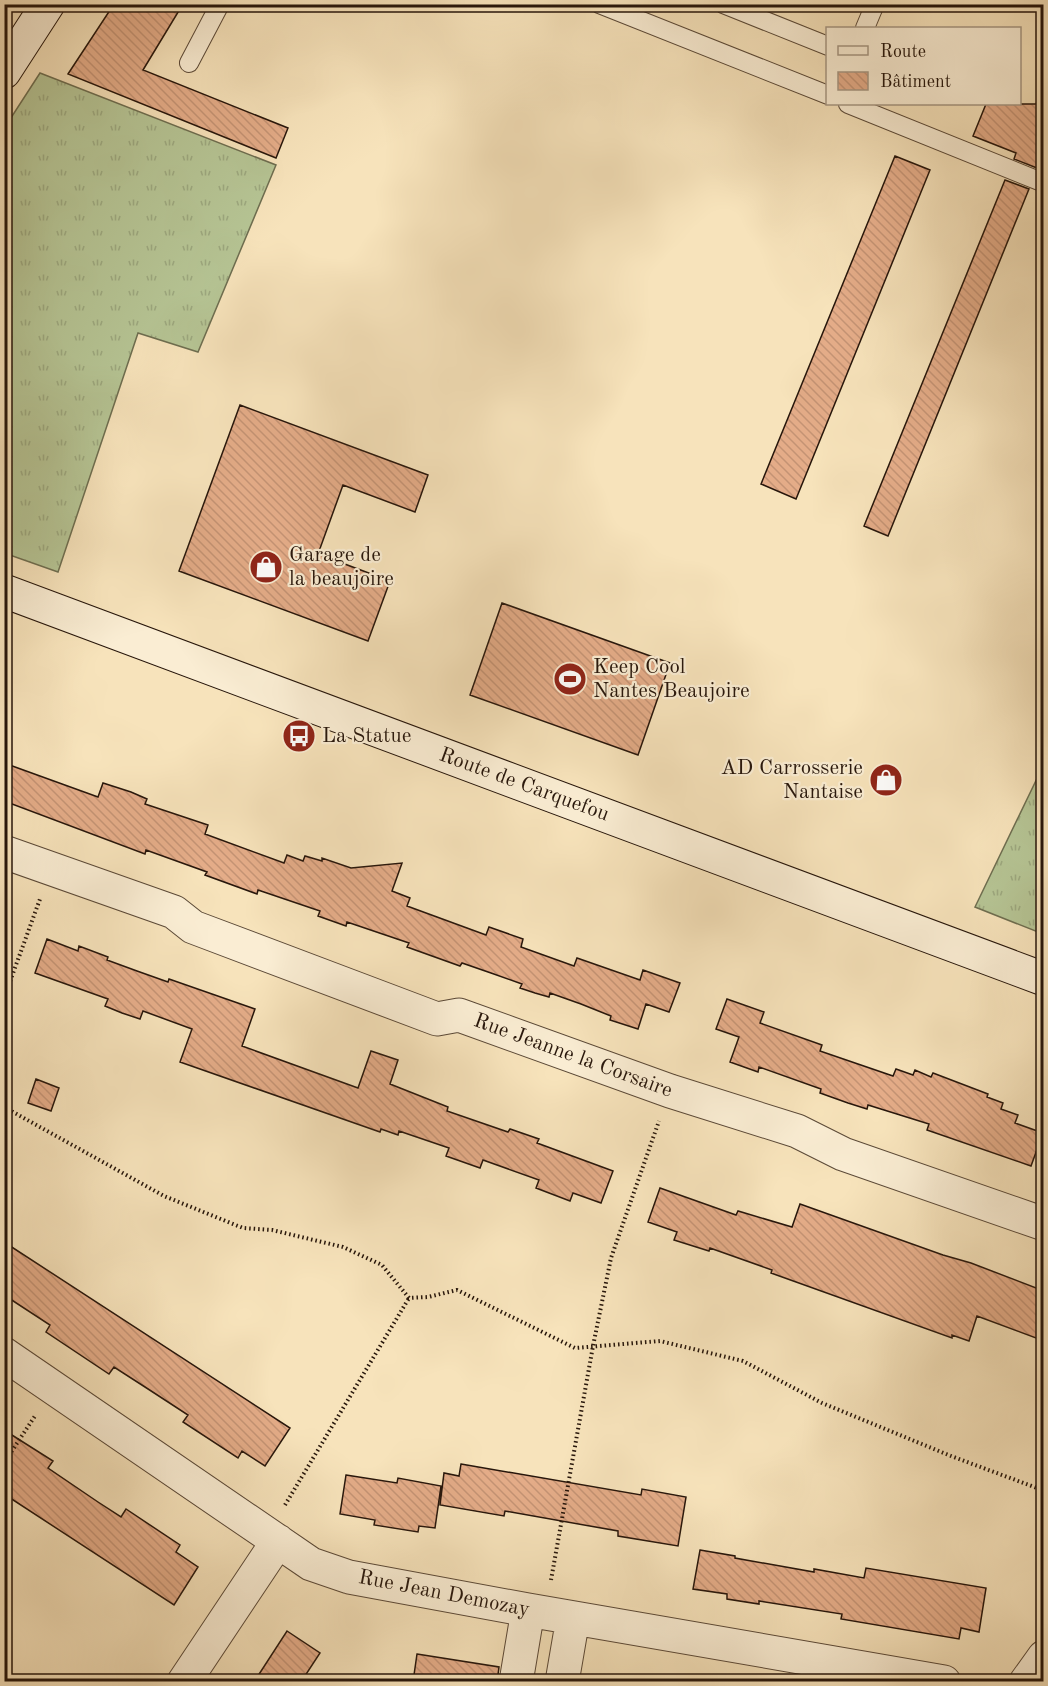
<svg xmlns="http://www.w3.org/2000/svg" width="1048" height="1686" viewBox="0 0 1048 1686" font-family="'Old Standard TT',serif">
<defs>
<pattern id="grass-tufts" width="24" height="20" patternUnits="userSpaceOnUse" patternTransform="scale(1.5)"><rect width="24" height="20" fill="#b6c595"/><path d="M3 7l-1-3M5 7V3M7 7l1-3M15 17l-1-3M17 17v-4M19 17l1-3" fill="none" stroke="#9ca87f"/></pattern>
<pattern id="building-back-hatch" width="6" height="6" patternUnits="userSpaceOnUse" patternTransform="scale(1.5)"><rect width="6" height="6" fill="#e4ac88"/><path d="M-1 5l2 2M0 0l6 6M5-1l2 2" fill="none" stroke="#c49374"/></pattern>
</defs>
<rect width="100%" height="100%" fill="#f7e3bb"/>
<filter id="stains"><feTurbulence type="fractalNoise" baseFrequency=".00333" numOctaves="4"/><feColorMatrix values="0 0 0 0 .2 0 0 0 0 .09 0 0 0 0 .02 0 0 0 .5 -.17"/></filter>
<radialGradient id="worn" r=".72"><stop offset=".6" stop-color="#630" stop-opacity="0"/><stop offset="1" stop-color="#630" stop-opacity=".3"/></radialGradient>
<!-- grass -->
<path fill="url(#grass-tufts)" stroke="#6e6e50" stroke-width="1.5" d="M40,73l236,92 -78,187 -60,-19 -80,239 -54,-19 1,-426z
M1043,766v168l-68,-27z"/>
<!-- building -->
<path fill="url(#building-back-hatch)" stroke="#27160b" stroke-width="1.5" d="M114,4h69l-40,66 145,58 -12,30 -208,-84z
M1043,88l1,76 -4,-1 -3,5 -23,-9 2,-6 -43,-17 13,-32h50z
M895,156l35,14 -134,329 -35,-15z
M1005,180l24,9 -141,347 -24,-10z
M240,405l188,70 -13,37 -72,-27 -25,69 72,27 -22,60 -189,-70z
M502,603l168,60 -32,92 -168,-60z
M4,763l94,34 5,-14 28,9 16,7 -2,5 63,21 -3,9 79,29 3,-8 16,6 2,-5 17,5v-3l29,10 51,-5 -10,28 18,7 -3,8 79,29 3,-8 34,12 -2,8 53,19 3,-8 63,22 3,-10 37,13 -11,29 -23,-8 -8,25 -28,-9 1,-4 -30,-12 -31,-11 -1,4 -14,-4 -15,-5 2,-4 -31,-11 -29,-10 -2,3 -53,-19 2,-4 -62,-21 -1,4 -28,-10 2,-5 -62,-21 -1,4 -52,-19 2,-3 -61,-22 -1,4 -141,-53z
M47,939l31,12 1,-5 29,11 -1,3 30,11 31,11 1,-3 86,30 -13,37 116,42 13,-37 27,9 -8,24 58,23 -1,4 61,21 2,-3 29,10 -2,4 76,28 -12,32 -28,-10 -3,8 -34,-13 3,-8 -56,-20 -3,8 -34,-12 3,-8 -50,-17 -1,4 -17,-6 -1,3 -200,-70 12,-33 -49,-18 -3,8 -18,-6 -17,-7 3,-7 -73,-26z
M727,999l37,13 -4,11 62,22 -2,6 73,25 3,-7 17,6 2,-5 16,7 2,-4 55,21 -1,3 16,6 -2,6 17,6 -3,8 28,10 -12,33 -104,-36 2,-6 -61,-19 -1,4 -19,-6 -28,-10 1,-4 -62,-22 -1,5 -28,-10 9,-25 -23,-8z
M36,1079l23,9 -8,23 -23,-8z
M660,1188l76,27 2,-4 54,16 8,-23 143,51 28,8 73,28v50l-67,-25 -8,25 -17,-6v3l-181,-65 1,-3 -62,-22 -1,3 -35,-11 3,-8 -29,-10z
M4,1242l286,186 -25,38 -23,-15 -4,7 -55,-36 5,-7 -43,-28 -31,-20 -5,7 -63,-42 4,-7 -46,-30z
M4,1430l49,31 -5,7 50,34 23,15 5,-8 54,36 -4,7 22,15 -24,38 -170,-111z
M461,1464l180,31 1,-6 44,8 -8,49 -60,-10v-5l-113,-20 -1,5 -64,-11 4,-32 15,3z
M346,1475l51,8 1,-5 43,8 -6,42 -16,-2 -1,6 -44,-7 1,-5 -35,-6z
M700,1550l35,6v2l79,14v-3l50,9 2,-10 120,20 -7,44 -18,-4 -2,11 -118,-20 1,-5 -83,-13v3l-32,-5v-5l-34,-5z
M287,1631l33,22 -19,29h-47z
M417,1654l82,13 -2,15h-84z"/>
<g fill="none" stroke-linecap="round" stroke-linejoin="round">
<!-- lane casing -->
<g stroke="#5b4937" stroke-width="20">
<path id="lane" d="M599,4l229,91
M723,4l105,42
M865,28l10,-24
M189,63l31,-59
M848,104l196,79"/>
</g>
<!-- street casing -->
<g stroke="#5b4937" stroke-width="35">
<path id="street" d="M4,852l170,60 19,15 244,92 22,-4 211,76 127,40 46,23 201,70
M4,1354l307,210 38,13 179,33 416,72
M184,1682l94,-141
M516,1682l12,-72
M562,1682l11,-64
M1026,1682l18,-25"/>
</g>
<!-- secondary casing -->
<g stroke="#27160b" stroke-width="35">
<path id="secondary" d="M4,72l44,-68
M4,591l1040,388"/>
</g>
<!-- path -->
<path stroke="#27160b" stroke-width="4" stroke-dasharray="1.5 3" stroke-linecap="butt" d="M4,998l36,-99
M4,1107l160,89 79,32 29,2 71,17 39,18 27,33 19,-1 29,-7 118,58 85,-7 83,20 79,42 129,53 86,32 7,8
M4,1463l31,-47
M285,1505l124,-207
M551,1580l42,-234 18,-88 48,-137"/>
<!-- lane -->
<use href="#lane" stroke="#faedd3" stroke-width="18"/>
<!-- street -->
<use href="#street" stroke="#faedd3" stroke-width="33"/>
<!-- secondary -->
<use href="#secondary" stroke="#faedd3" stroke-width="33"/>
</g>
<!-- icons -->
<defs>
<g id="shop-disc" transform="scale(1.725)"><circle r="9.5" fill="#8f2418" stroke="#faedd3"/><path d="M-5-2.5h2.3a2.7 3.5 0 0 1 5.4 0H5L5.5 6h-11ZM-1.5-2.5h3a1.5 2.3 0 0 0-3 0Z" fill="#fff"/></g>
<g id="stadium-disc" transform="scale(1.725)"><circle r="9.5" fill="#8f2418" stroke="#faedd3"/><path d="M0-5a6.5 5 0 1 0 0 10a6.5 5 0 1 0 0-10ZM-3.5-1.8h7v3.6h-7Z" fill="#fff"/></g>
<g id="bus-disc" transform="scale(1.725)"><circle r="9.5" fill="#8f2418" stroke="#faedd3"/><path d="M-5-6H5V4H4V6H2V4H-2V6H-4V4H-5ZM-3.5-4V0h7V-4ZM-3.5 1.2v1.5H-2V1.2ZM2 1.2v1.5H3.5V1.2Z" fill="#fff"/></g>
</defs>
<g fill-rule="evenodd">
<use href="#shop-disc" x="266" y="567"/>
<use href="#stadium-disc" x="570" y="679"/>
<use href="#bus-disc" x="299" y="736"/>
<use href="#shop-disc" x="886" y="780"/>
</g>
<g text-anchor="middle" dominant-baseline="central" stroke-width="4.5" stroke-linejoin="round" paint-order="stroke">
<!-- poi labels -->
<g font-size="21" fill="#27160b" stroke="#faedd3" text-anchor="start">
<text x="289" y="555">Garage de<tspan x="289" dy="24">la beaujoire</tspan></text>
<text x="593" y="667">Keep Cool<tspan x="593" dy="24">Nantes Beaujoire</tspan></text>
<text x="322" y="736">La Statue</text>
<text x="863" y="768" text-anchor="end">AD Carrosserie<tspan x="863" dy="24">Nantaise</tspan></text>
</g>
<!-- street labels -->
<g font-size="21" fill="#27160b" stroke="#faedd3">
<text transform="translate(524 785) rotate(20)">Route de Carquefou</text>
<text transform="translate(573 1056) rotate(20)">Rue Jeanne la Corsaire</text>
<text transform="translate(444 1594) rotate(11)">Rue Jean Demozay</text>
</g>
</g>
<!-- margin -->
<rect width="1048" height="1686" fill="none" stroke="#f7e3bb" stroke-width="24"/>
<rect x="6" y="6" width="1036" height="1674" fill="none" stroke="#27160b" stroke-width="3"/>
<rect x="12" y="12" width="1024" height="1662" fill="none" stroke="#27160b" stroke-width="1.5"/>
<!-- legend -->
<rect x="826" y="27" width="195" height="78" fill="#faedd3" stroke="#a69783" stroke-width="1.5"/>
<rect x="838" y="46" width="30" height="9" fill="#faedd3" stroke="#a69783" stroke-width="1.5"/>
<text x="880" y="57" font-size="18" fill="#27160b">Route</text>
<rect x="838" y="72" width="30" height="18" fill="url(#building-back-hatch)" stroke="#a69783" stroke-width="1.5"/>
<text x="880" y="87" font-size="18" fill="#27160b">Bâtiment</text>
<rect width="100%" height="100%" filter="url(#stains)"/>
<rect width="100%" height="100%" fill="url(#worn)"/>
</svg>
